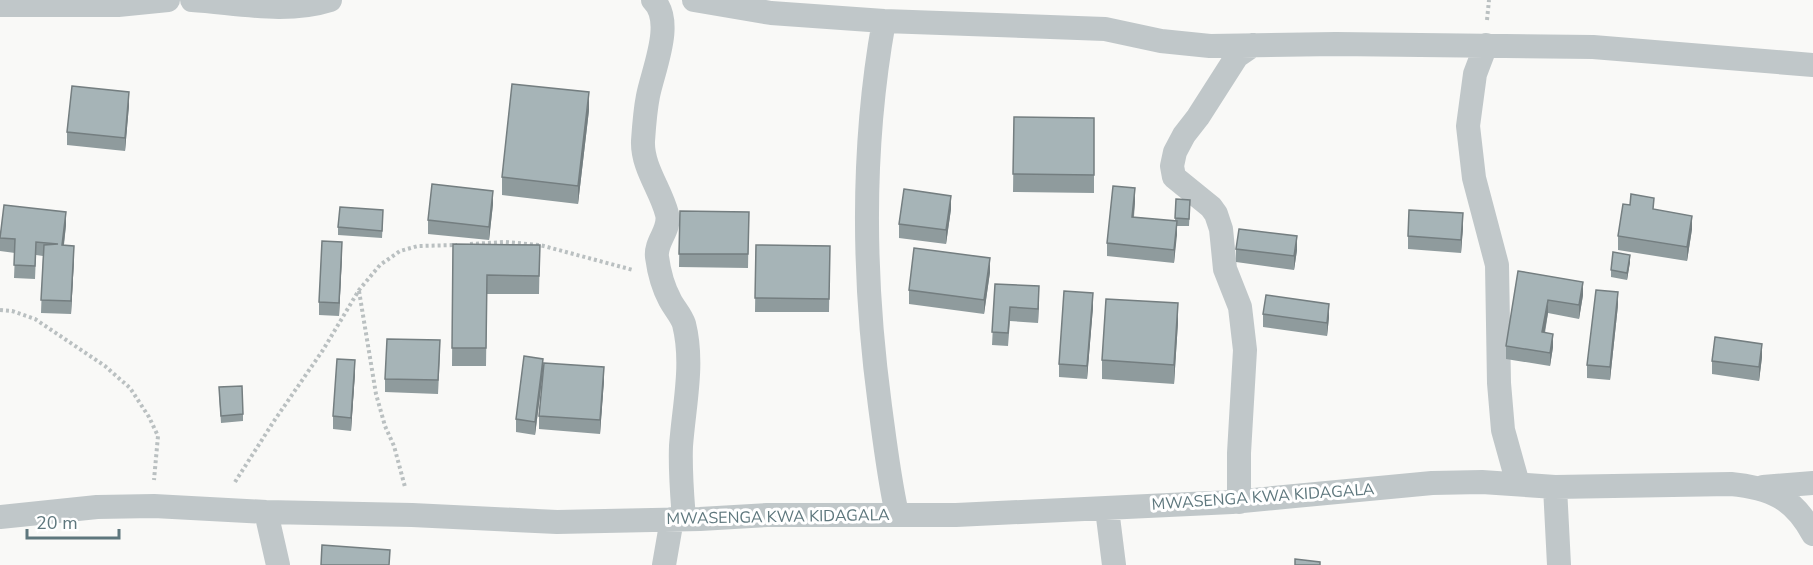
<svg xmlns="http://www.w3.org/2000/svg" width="1813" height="565" viewBox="0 0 1813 565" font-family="'Nunito Sans',sans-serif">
<rect width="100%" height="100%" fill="#f9f9f7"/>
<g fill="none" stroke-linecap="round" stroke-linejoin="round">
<!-- path -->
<path stroke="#bac0c1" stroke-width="4" stroke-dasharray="3 3" stroke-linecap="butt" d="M1487,20l2,-20
M470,244l35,-2 35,3 93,25
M359,291l17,103 9,32 9,20 11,41
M0,310l12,1 23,8 70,47 25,22 19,29 9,19 -4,44
M235,482l39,-61 49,-71 36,-60 21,-25 20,-14 18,-5 39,-1"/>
<!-- minor -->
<path stroke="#c0c7c9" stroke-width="24" d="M192,0c46,3 94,14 138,0
M653,0c22,21 0,70 -5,96 -3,15 -4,30 -5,45 -1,26 18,49 24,73 4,16 -12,27 -10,43 2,15 6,30 13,43 4,8 11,15 14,24 10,40 0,81 -3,122 -1,25 1,49 3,73
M694,0l77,13 113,8 221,8 56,12 49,5 126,-2 257,3 220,18
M0,5h118l50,-5
M884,21c-23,127 -21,258 -4,385 5,37 9,72 17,108
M1486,45l-11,29 -7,52 6,52 23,87 2,118 4,47 15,54
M1555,487l4,78
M1763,487l50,-4
M1239,502v-49l6,-103 -5,-43 -15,-38 -4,-40 -5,-15 -5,-7 -37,-30 -2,-11 3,-14 9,-17 14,-18 39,-61 16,-11
M1107,509l7,56
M266,512l12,53
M0,517l97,-10 57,-1 112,6 146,3 145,7 143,-3 67,-4h189l276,-13 200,-19 50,-1 73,5 176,-3c40,4 63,14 82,50
M664,565l8,-46"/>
</g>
<!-- wall -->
<path fill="#8f9b9d" d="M129,105l-4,46 -58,-6v-13z
M589,110l-11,94 -76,-9v-18z
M1014,117l80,1v75l-81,-1z
M1176,199l14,8 -1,19h-12l-3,37 -67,-7v-13l28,-41 -1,15 41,4z
M493,204l-4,36 -61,-6v-14z
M951,209l-5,35 -47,-6v-14z
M1654,209l38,20 -5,32 -69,-11v-14z
M680,211l69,1 -1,56 -69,-1z
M383,218l-1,20 -44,-3v-8z
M66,225l-2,20 10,14 -3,55 -30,-1 2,-57 -7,-1 -1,24 -21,-1 1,-25 -15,-2v-13z
M1463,227l-2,26 -53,-4v-13z
M453,244l87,1 -1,49h-52l-1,72h-34z
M756,245l74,1 -1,66h-74z
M1236,249l61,1 -3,20 -58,-8z
M342,255l-3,61 -20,-1v-13z
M1630,262l-3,18 -16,-3v-7z
M1518,271l65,24 -4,24 -31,-6 -3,20 8,14 -3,19 -44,-7v-13z
M990,272l-6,42 -75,-10v-14z
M995,284l44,16 -1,23 -28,-2 -2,25 -16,-1z
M1618,305l-8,75 -23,-2v-13z
M1093,307l-6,72 -28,-2v-13z
M1263,314l66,3 -2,19 -64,-9z
M1178,322l-4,62 -72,-5v-19z
M440,354l-2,40 -53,-2v-13z
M1762,357l-3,24 -47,-7v-13z
M543,372l-8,63 -19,-3v-13z
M355,373l-4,58 -18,-2v-13z
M604,380l-4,54 -61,-5v-13z
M219,394l24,20v7l-22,2z"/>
<!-- shaded-wall -->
<path fill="#747e80" d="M129,92v13l-4,46v-13z
M589,92v18l-11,94v-18z
M1135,188v14l-3,28v-13z
M493,191v13l-4,36v-13z
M951,196v13l-5,35v-14z
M66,212v13l-4,34v-14z
M1463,213v14l-2,26v-13z
M1692,216v13l-5,32v-14z
M1177,221v14l-3,28v-13z
M1297,236v14l-3,20v-14z
M342,242v13l-3,61v-13z
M74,246v13l-3,55v-13z
M1630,255v7l-3,18v-7z
M990,258v14l-6,42v-14z
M1583,282v13l-4,24v-14z
M1039,286v14l-1,23v-14z
M1618,292v13l-8,75v-13z
M1093,293v14l-6,72v-13z
M1548,300v13l-6,33v-14z
M1178,303v19l-4,62v-19z
M1329,304v13l-2,19v-13z
M1553,334v13l-3,19v-13z
M1762,344v13l-3,24v-14z
M543,359v13l-8,63v-13z
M355,360v13l-4,58v-13z
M604,367v13l-4,54v-14z"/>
<!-- building -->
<path fill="#a6b4b7" stroke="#747e80" stroke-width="1.5" d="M512,84l77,8 -11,94 -76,-9z
M72,86l57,6 -4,46 -58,-6z
M1014,117l80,1v57l-81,-1z
M432,184l61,7 -4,36 -61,-7z
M1113,186l22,2 -3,29 45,4 -3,29 -67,-7z
M904,189l47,7 -5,34 -47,-6z
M1631,194l23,4 -1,11 39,7 -5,31 -69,-11 5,-32 7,1z
M1176,199l14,1 -1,19 -14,-1z
M4,205l62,7 -4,33 12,1 -3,55 -30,-1 3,-55 14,-1 -22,-2 -1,24 -21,-1 1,-26 -15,-1z
M340,207l43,3 -1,21 -44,-4z
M1409,210l54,3 -2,27 -53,-4z
M680,211l69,1 -1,42h-69z
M1239,229l58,7 -3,20 -58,-7z
M322,241l20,1 -3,61 -20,-1z
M453,244l87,1 -1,31 -52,-1 -1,73h-34z
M756,245l74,1 -1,53 -74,-1z
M914,248l76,10 -6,42 -75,-10z
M1613,252l17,3 -3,18 -16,-3z
M1518,271l65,11 -4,23 -31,-5 -6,32 11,2 -3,19 -44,-7z
M995,284l44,2 -1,23 -28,-2 -2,26 -16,-1z
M1596,290l22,2 -8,75 -23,-2z
M1064,291l29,2 -6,73 -28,-2z
M1266,295l63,9 -2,19 -64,-9z
M1106,299l72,4 -4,62 -72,-5z
M1715,337l47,7 -3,23 -47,-6z
M387,339l53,1 -2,40 -53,-1z
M524,356l19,3 -8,63 -19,-3z
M337,359l18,1 -4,58 -18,-2z
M544,363l60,4 -4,53 -61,-4z
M242,386l1,28 -22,2 -2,-29z
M322,545l68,5 -1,15h-68z
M1295,559l25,3v3h-25z"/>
<g text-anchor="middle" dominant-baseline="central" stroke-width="6" stroke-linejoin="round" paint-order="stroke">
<!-- street labels -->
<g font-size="16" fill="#5e777d" stroke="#fff">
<text transform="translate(1263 497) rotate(-4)">MWASENGA KWA KIDAGALA</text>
<text transform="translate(778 517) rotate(-1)">MWASENGA KWA KIDAGALA</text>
</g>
</g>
<!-- scale -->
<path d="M27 529v9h92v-9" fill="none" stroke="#5e777d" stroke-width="3"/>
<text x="36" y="529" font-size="18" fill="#5e777d" stroke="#ffffff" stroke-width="4.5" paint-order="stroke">20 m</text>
</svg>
